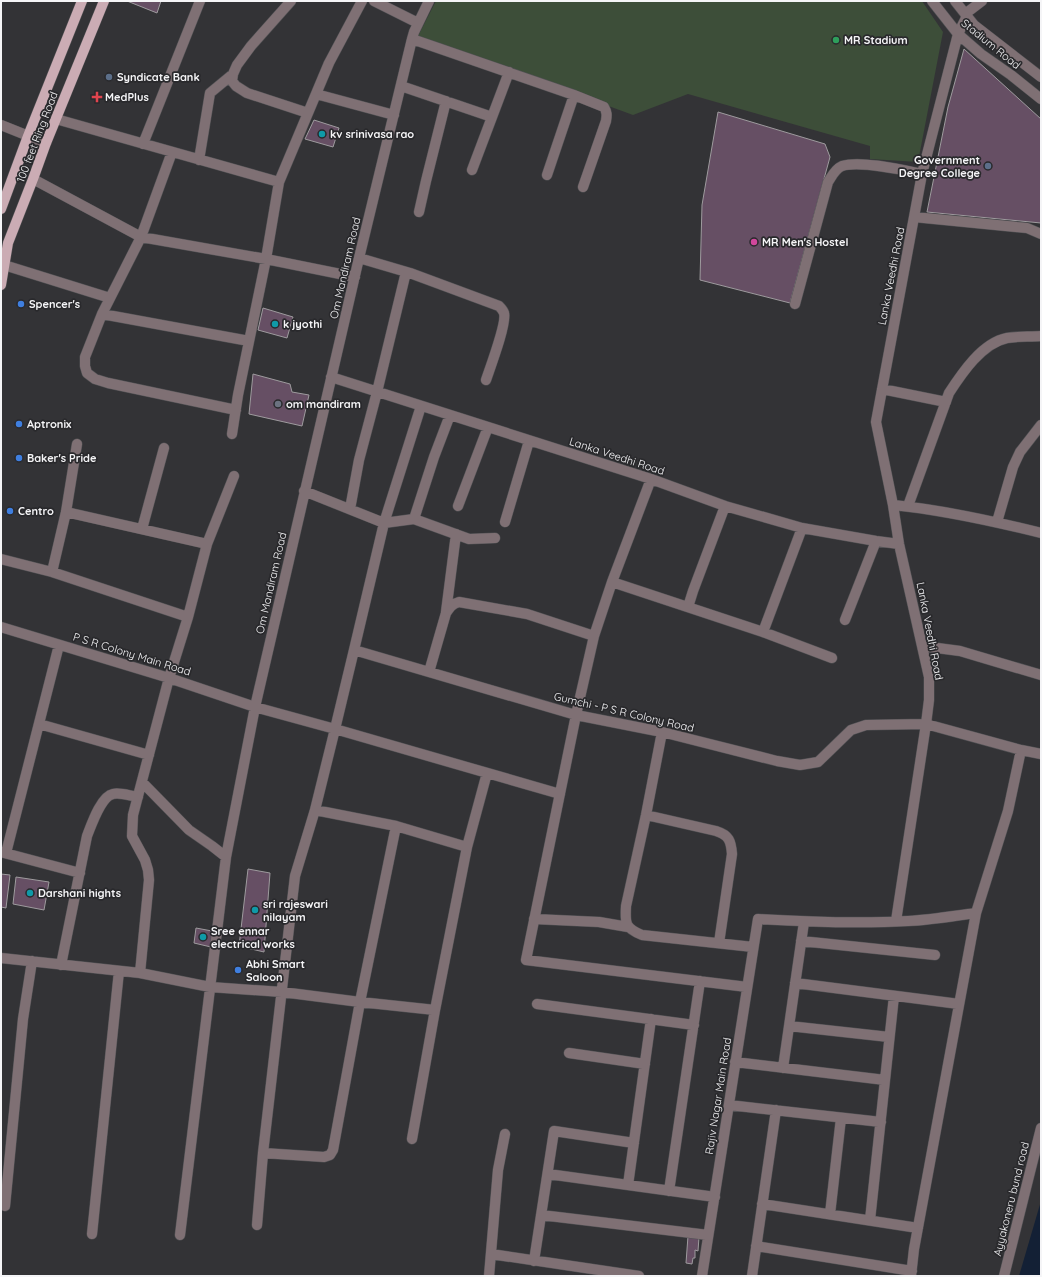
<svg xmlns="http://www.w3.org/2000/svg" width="1042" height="1277" viewBox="0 0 1042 1277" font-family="Quicksand,sans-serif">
<rect width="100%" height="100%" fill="#333336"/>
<!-- green -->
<path fill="#3d4e39" d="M436,1h486l21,31 -25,130 -48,-3v-13l-182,-52 -55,21 -215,-79z"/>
<!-- water -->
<path fill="#132035" d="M1041,1201v75h-22z"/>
<!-- building -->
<path fill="#664f64" stroke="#9e9b9e" d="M127,1h34l-4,12z
M964,49l77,70v104l-114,-11 21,-105z
M718,112l107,32 5,13 -40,146 -90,-23 2,-75z
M314,120l25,8 -6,19 -28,-8z
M263,308l30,9 -6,21 -29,-8z
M253,374l37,10 2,8 17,3 -7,31 -53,-12z
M248,869l22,4 -6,79 -25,-6z
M1,874l9,1 -4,33 -5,-1z
M16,877l33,5 -5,28 -31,-6z
M196,928l16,3 -1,16 -17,-4z
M688,1236l11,1 -1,14 -3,-1v8h-2l-1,6 -6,-1z"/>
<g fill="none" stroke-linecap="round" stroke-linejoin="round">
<!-- minor casing -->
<g stroke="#525255" stroke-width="11">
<path id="minor" d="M291,1l-40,45 -14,19 -4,9 -1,7 4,5 11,7 61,20
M374,1l44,22
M932,1l26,33 23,20 30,21 30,24
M955,1l19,24 67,52
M965,14l17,-13
M412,39l162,56 30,12c3,5 3,8 2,14l-23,66
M401,86l91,31
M316,94l78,21
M56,119l223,63
M1,125l45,18
M143,144l57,-143
M172,152l-31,85 -39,77 -17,43v9l2,7 8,6 13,4 128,27
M199,160l11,-67 23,-19
M472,170l37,-98
M547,175l27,-80
M33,179l108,58 125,22 89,18
M419,212l7,-31 20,-80
M914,217l113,11 14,6
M359,258l51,15 89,33c2,2 4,4 5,7 3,10 -14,55 -18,67
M4,265l106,33
M795,304l33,-122c4,-6 7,-13 14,-16 18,-6 61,4 80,8
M102,314l147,27
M331,377l320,102 74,27 77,22 74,13 23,3
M882,389l64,13
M421,406l-37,117 30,-4 55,20 26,-1
M232,434l6,-39 28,-136 13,-77 50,-119 33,-62
M651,479l-39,103 -18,54 -18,79 -50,245 221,27
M304,491l80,32 -30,127
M893,505c50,5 100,16 148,28
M458,506l30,-79
M908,506l41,-113c13,-20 33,-50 58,-55 11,-2 23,-1 34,-2
M350,509l9,-49 18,-68 29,-120
M66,512l141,32
M414,519l20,-62 16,-42
M505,522l24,-81
M997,522l16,-55 7,-15 21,-27
M142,529l22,-81
M1,559l51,13 136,45
M52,572l14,-60 11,-68
M612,582l151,50 69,26
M688,607l5,-16 32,-85
M446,612l10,-78
M845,620l31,-79
M1,627l168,51 86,29 80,22 19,-79 222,65 86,17 115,29 23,4 18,-3 33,-32 15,-5 60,-1 95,26 20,4
M763,632l39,-104
M922,646l38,5 81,24
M429,672l17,-59c4,-6 6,-9 13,-11l68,12 67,22
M39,724l110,31
M662,732l-16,83 -20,91c-1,18 -1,22 16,29l111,12
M142,782l47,48 23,16 14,11
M315,810l81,16 71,21
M646,815l70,16c13,4 15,10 16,23l-13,89
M1,852l79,21
M6,853l53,-208
M534,919l65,3 29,5
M896,921l30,-197 3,-24v-23l-30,-133 -6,-39 -17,-83 46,-248 36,-140 9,-18
M801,941l134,14
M1,958l139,15 70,14 72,5 78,10 75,8
M61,965l26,-129c4,-10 14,-40 26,-42 7,-2 17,2 25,3
M140,973l9,-93 -1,-10 -3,-10 -13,-24 1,-21 36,-137 19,-61 19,-73 27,-68
M795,983l164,21
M537,1004l157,21
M789,1026l100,11
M569,1053l76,11
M735,1062l150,18
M783,1068l21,-146
M729,1105l152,17
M412,1139l23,-129 32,-163 20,-74
M263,1153l61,4 6,-2 3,-5 27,-148 36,-176
M548,1174l167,23
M628,1185l23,-166
M669,1191l31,-210
M762,1204l156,24
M5,1206l18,-187 9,-58
M830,1214l11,-96
M541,1215l167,20
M870,1220l24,-224
M257,1225l6,-72 32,-277 20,-66 20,-81 225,65
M92,1234l27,-263
M180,1235l46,-378 29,-150 104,-449 53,-219 2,-7 15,-31
M756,1246l156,25
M491,1254l148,22
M534,1261l20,-130 80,12
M489,1276l9,-106 7,-36
M702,1276l56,-357c50,3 100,5 150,2 23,-1 45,-5 68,-8
M752,1276l24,-166
M911,1276l3,-27 62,-336 32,-102 13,-61
M1004,1276l37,-148"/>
</g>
<!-- major casing -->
<g stroke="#525255" stroke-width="11">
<path id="major" d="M1,209l27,-73 54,-135
M1,285l7,-42 25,-64 13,-36 58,-142"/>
</g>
<!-- minor -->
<use href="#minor" stroke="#7f7074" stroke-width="10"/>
<!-- major -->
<use href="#major" stroke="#cbacb4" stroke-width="10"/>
</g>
<!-- markers -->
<circle fill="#2e9e5b" stroke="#29292c" stroke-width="1.5" cx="836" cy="40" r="4"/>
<g fill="#5c6f8a" stroke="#29292c" stroke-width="1.5">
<circle cx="109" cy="77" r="4"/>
<circle cx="988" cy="166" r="4"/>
</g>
<path fill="#e0444e" stroke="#29292c" stroke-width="1.5" d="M95 91h4v4h4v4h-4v4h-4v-4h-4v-4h4z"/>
<g fill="#0f9aa8" stroke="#29292c" stroke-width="1.5">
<circle cx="322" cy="134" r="4"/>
<circle cx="275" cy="324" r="4"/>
<circle cx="30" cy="893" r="4"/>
<circle cx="255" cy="910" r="4"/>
<circle cx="203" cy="937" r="4"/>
</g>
<circle fill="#d1479c" stroke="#29292c" stroke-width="1.5" cx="754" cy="242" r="4"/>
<g fill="#3f7fe0" stroke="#29292c" stroke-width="1.5">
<circle cx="21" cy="304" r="4"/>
<circle cx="19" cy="424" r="4"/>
<circle cx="19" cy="458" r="4"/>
<circle cx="10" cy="511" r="4"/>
<circle cx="238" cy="970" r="4"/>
</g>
<circle fill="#6b7280" stroke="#29292c" stroke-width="1.5" cx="278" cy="404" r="4"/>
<g text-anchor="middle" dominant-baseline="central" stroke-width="3.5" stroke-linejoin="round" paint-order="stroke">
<!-- poi labels -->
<g font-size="11" font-weight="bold" fill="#f5f5f7" stroke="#29292c" text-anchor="start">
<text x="844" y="40">MR Stadium</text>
<text x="117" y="77">Syndicate Bank</text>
<text x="105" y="97">MedPlus</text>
<text x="330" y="134">kv srinivasa rao</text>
<text x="980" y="160" text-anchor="end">Government<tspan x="980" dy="13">Degree College</tspan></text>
<text x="762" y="242">MR Men's Hostel</text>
<text x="29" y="304">Spencer's</text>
<text x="283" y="324">k jyothi</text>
<text x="286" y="404">om mandiram</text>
<text x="27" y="424">Aptronix</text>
<text x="27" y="458">Baker's Pride</text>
<text x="18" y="511">Centro</text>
<text x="38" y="893">Darshani hights</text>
<text x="263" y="904">sri rajeswari<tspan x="263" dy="13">nilayam</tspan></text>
<text x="211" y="931">Sree ennar<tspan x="211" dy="13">electrical works</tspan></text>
<text x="246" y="964">Abhi Smart<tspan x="246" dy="13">Saloon</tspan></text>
</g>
<!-- street labels -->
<g font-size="11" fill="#f5f5f7" stroke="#29292c">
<text transform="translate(991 44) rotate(39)">Stadium Road</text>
<text transform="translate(37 137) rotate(-69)">100 feet Ring Road</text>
<text transform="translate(345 268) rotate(-77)">Om Mandiram Road</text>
<text transform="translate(891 276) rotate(-79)">Lanka Veedhi Road</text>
<text transform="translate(617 456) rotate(18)">Lanka Veedhi Road</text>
<text transform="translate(271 583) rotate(-77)">Om Mandiram Road</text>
<text transform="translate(930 631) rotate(79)">Lanka Veedhi Road</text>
<text transform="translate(132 654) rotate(17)">P S R Colony Main Road</text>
<text transform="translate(624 712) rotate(13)">Gumchi - P S R Colony Road</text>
<text transform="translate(718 1096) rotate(-81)">Rajiv Nagar Main Road</text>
<text transform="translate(1011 1199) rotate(-76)">Ayyakoneru bund road</text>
</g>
</g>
<!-- border -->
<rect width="1042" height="1277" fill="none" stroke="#f5f5f7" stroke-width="4"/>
</svg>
